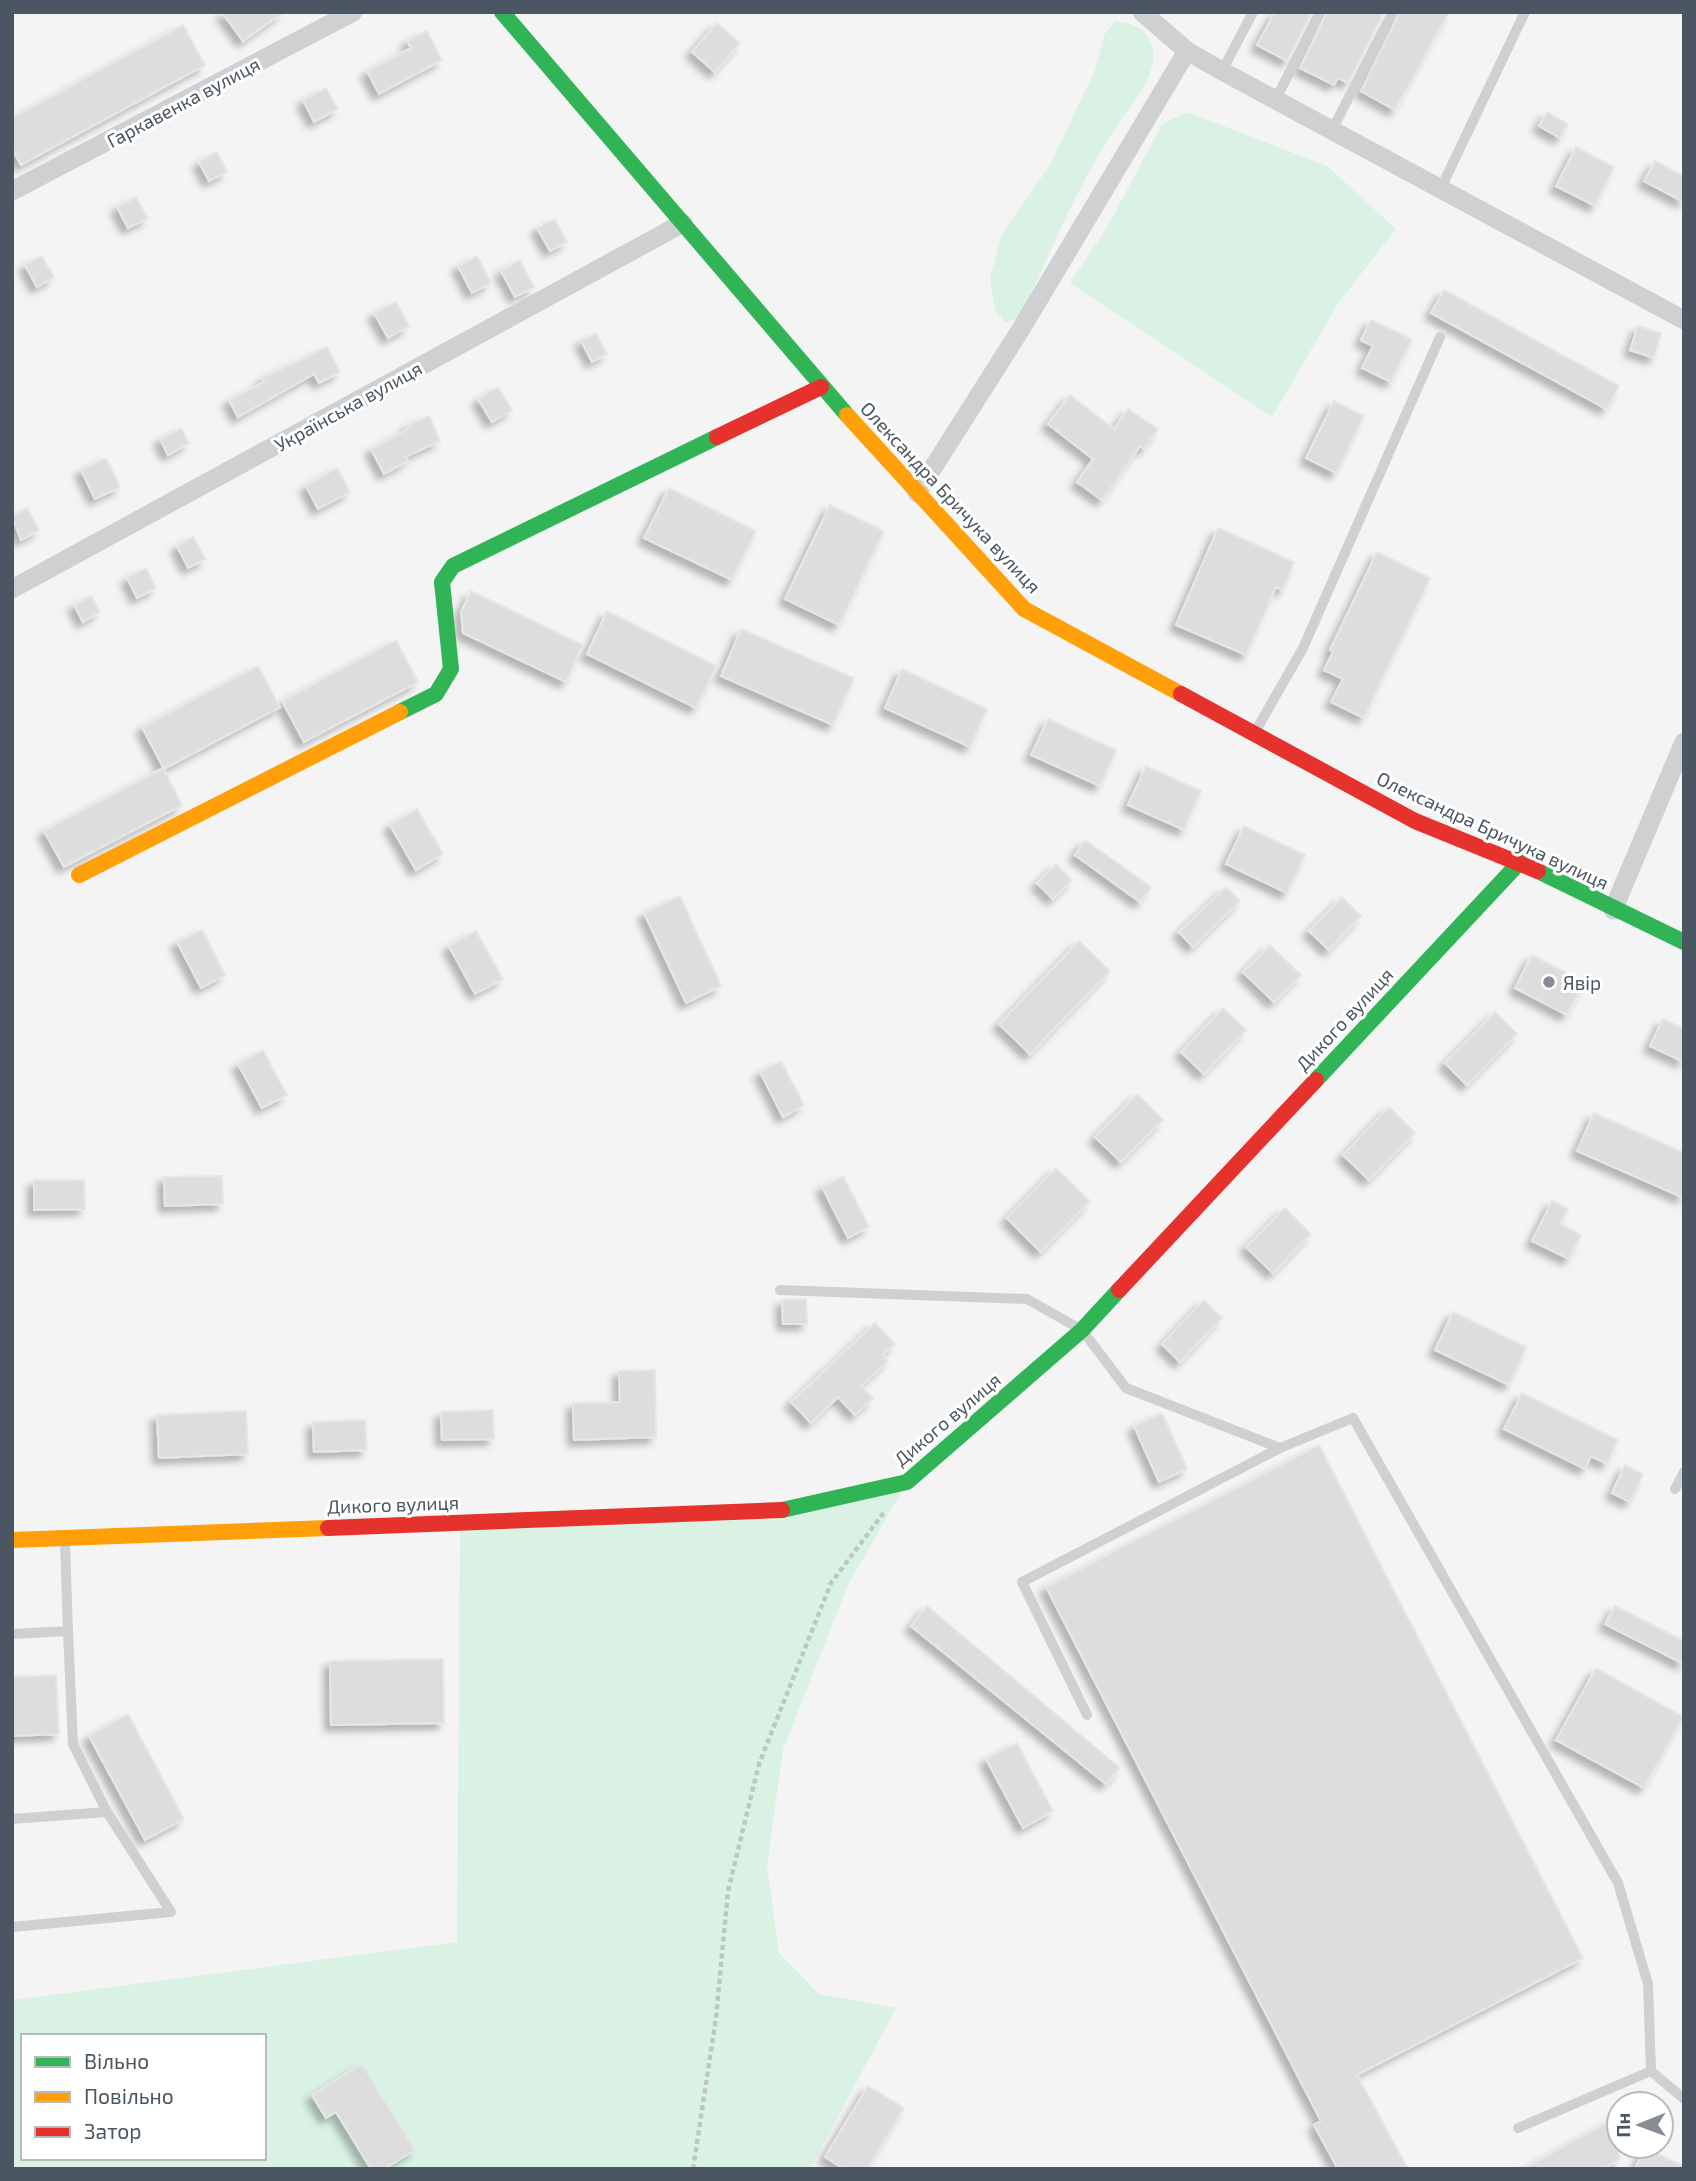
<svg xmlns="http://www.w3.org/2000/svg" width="1696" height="2181" viewBox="0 0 1696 2181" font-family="'Exo 2',sans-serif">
<defs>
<filter id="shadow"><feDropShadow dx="-6" dy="6" stdDeviation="3.5" flood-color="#0004"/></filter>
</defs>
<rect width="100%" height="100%" fill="#f4f4f4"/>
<!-- green -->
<path fill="#d9f2e3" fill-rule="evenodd" d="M1115,21c16,2 33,7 37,25 7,29 -19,56 -33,77 -41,60 -68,128 -98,193l-15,7 -11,-13 -5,-32 12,-44 48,-69 45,-95 9,-35z
M1187,112l140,54 69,63 -57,73 -67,115 -202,-134 39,-59 53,-100z
M907,1482l-59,103 -65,165 -16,116 12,87 40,41 77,14 -86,161h-798v-169l445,-58 3,-419 332,-13zM23,2036h241v122h-241z"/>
<!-- building -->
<path fill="#ddddde" stroke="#e5e6e7" stroke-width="2" filter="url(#shadow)" d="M222,12h62l-41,29z
M1275,12h37l-25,49 -30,-16z
M1327,12h57l-36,71 -10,-5 -4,7 -34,-17z
M1400,12h49l-54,98 -34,-19z
M717,23l23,20 -25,29 -23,-20z
M183,25l22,40 -184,100 -9,-16v-31z
M427,31l15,29 -63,34 -12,-23 44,-23 -4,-7z
M326,88l12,21 -24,13 -11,-22z
M1547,112l21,12 -8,14 -21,-12z
M1576,147l38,20 -19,39 -39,-20z
M217,152l10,20 -18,9 -10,-19z
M1655,161l29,15v26l-40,-21z
M136,197l12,21 -20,10 -11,-21z
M555,219l12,23 -17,9 -13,-23z
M42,256l12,21 -17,10 -12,-22z
M477,256l14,27 -19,10 -14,-27z
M520,260l14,27 -19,10 -14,-26z
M1444,290l175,96 -13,23 -175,-96z
M396,302l13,24 -21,12 -14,-25z
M1371,320l41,19 -21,43 -29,-14 11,-22 -12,-6z
M1638,326l23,7 -7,25 -24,-8z
M596,333l11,21 -15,8 -11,-21z
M327,347l13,25 -21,11 -5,-9 -76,43 -9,-17 35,-18 -2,-4z
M498,387l14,23 -20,12 -14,-23z
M1070,395l44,34 14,-20 30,20 -14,20 -4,-3 -38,54 -25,-18 16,-23 -45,-35z
M1334,401l30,15 -28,57 -30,-15z
M429,416l11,25 -35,16 3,4 -24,13 -13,-25 37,-20 -2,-3z
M181,428l8,15 -21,12 -8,-16z
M106,458l14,29 -25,12 -14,-29z
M337,468l13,24 -32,17 -12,-23z
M669,488l87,43 -24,49 -88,-42z
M830,505l54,26 -45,94 -54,-26z
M27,508l12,22 -18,10 -9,-24z
M1218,528l76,34 -11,28 -7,-3 -30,68 -70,-30z
M193,537l13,22 -18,9 -11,-22z
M1377,552l53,26 -66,140 -33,-16 12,-23 -19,-9 9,-18 -3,-2z
M146,568l10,20 -19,10 -10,-20z
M471,591l112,54 -17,37 -103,-49 -2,-21z
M91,596l9,16 -17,10 -9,-17z
M607,611l110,55 -21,42 -109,-54z
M741,629l113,49 -21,47 -112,-49z
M396,640l22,42 -114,60 -22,-41z
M258,666l22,41 -116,62 -22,-42z
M902,669l85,40 -17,38 -85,-39z
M1048,719l68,31 -16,36 -69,-31z
M1146,766l55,25 -17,39 -56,-25z
M163,768l19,37 -118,62 -20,-36z
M417,809l26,45 -27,16 -26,-45z
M1244,826l61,29 -18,38 -61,-29z
M1085,840l66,47 -11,15 -65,-47z
M1056,864l16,16 -19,19 -16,-16z
M1226,887l14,14 -47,46 -14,-15z
M680,896l41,90 -35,17 -42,-90z
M1342,897l19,19 -32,34 -20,-19z
M202,930l23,45 -24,13 -24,-46z
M476,931l27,48 -28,15 -26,-48z
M1079,941l31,30 -80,83 -31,-30z
M1270,945l31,30 -27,27 -31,-30z
M1532,955l52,27 -17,33 -52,-27z
M1223,1008l23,22 -42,44 -23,-22z
M1495,1012l22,22 -50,51 -22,-22z
M1663,1019l21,10v33l-34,-16z
M263,1050l24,45 -25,13 -24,-44z
M781,1061l23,44 -21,12 -23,-45z
M1137,1094l26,26 -42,42 -26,-25z
M1389,1107l26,26 -46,47 -26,-25z
M1594,1113l90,40v45l-107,-47z
M1056,1168l34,33 -49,51 -34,-34z
M222,1176l1,28 -58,2 -1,-29z
M843,1176l26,51 -21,11 -26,-51z
M34,1180h50l1,29 -51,1z
M1552,1201l16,8 -8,15 21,11 -12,24 -37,-18z
M1285,1208l26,26 -38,39 -27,-26z
M806,1299l1,25h-24l-1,-24z
M1204,1300l18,18 -42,44 -18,-18z
M1453,1312l73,35 -17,38 -74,-35z
M875,1323l20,21 -13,11 6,6 -27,25 12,12 -18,17 -17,-18 -27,26 -20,-21z
M655,1370l1,67 -82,3 -1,-37 47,-1 -1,-31z
M1522,1393l96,47 -11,24 -16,-8 -6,13 -81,-40z
M493,1410l1,29 -52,1 -1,-28z
M246,1411l2,43 -89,4 -2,-43z
M1162,1413l25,56 -28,13 -25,-56z
M365,1420l2,30 -53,2 -1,-30z
M1319,1445l264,513 -226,117 51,94h-70l-24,-44 7,-4 -275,-534z
M1625,1465l18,9 -13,28 -18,-9z
M927,1606l193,162 -14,16 -195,-158z
M1615,1606l69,35v23l-79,-40z
M443,1659l1,64 -113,2 -1,-64z
M1596,1668l87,49 -39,71 -88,-48z
M56,1675l3,59 -47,2v-59z
M128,1714l56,105 -39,21 -56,-104z
M1017,1743l36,68 -30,17 -37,-69z
M362,2064l53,86 -31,19h-13l-35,-57 -10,6 -14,-23z
M868,2086l36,22 -37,61h-23l-19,-12z
M1619,2116v44l-16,9h-80z
M1645,2148l39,18v3h-49z"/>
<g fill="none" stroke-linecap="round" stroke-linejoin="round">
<!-- path -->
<path stroke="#bcc7c4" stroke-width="4.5" stroke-dasharray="5 3.5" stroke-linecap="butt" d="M693,2169l23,-151 12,-127 31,-127 72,-181 54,-72"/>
<!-- lane -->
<path stroke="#ced0d2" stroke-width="10" d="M1222,71l31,-59
M1276,99l44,-87
M1333,128l60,-116
M1440,190l85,-178
M1255,732l48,-84 137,-311
M780,1290l247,9 55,31 44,58 154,60
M1675,1489l9,-17
M65,1541l3,90
M12,1634l56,-3 5,113 34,68 64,100 -159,15
M1087,1715l-65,-133 258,-134 73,-30 265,465 30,101 3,87
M12,1819l95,-7
M1518,2128l133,-57 33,28"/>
<!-- street -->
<path stroke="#ced0d2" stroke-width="19" d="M1142,12l45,39 35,20 462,249
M12,191l341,-179
M917,493l104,-164 166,-278
M12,589l671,-366
M1613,910l71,-168"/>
<!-- fast -->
<path stroke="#30b455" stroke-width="16" d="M502,12l345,403
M400,712l36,-18 15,-25 -9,-87 11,-16 264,-129
M1538,871l146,71
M1316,1080l204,-218
M782,1510l125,-28 175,-152 37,-40"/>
<!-- slow -->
<path stroke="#ff9f0a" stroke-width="16" d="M847,415l177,194 157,85
M79,875l321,-163
M12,1540l316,-12"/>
<!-- jam -->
<path stroke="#e5322d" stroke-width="16" d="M717,437l104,-50
M1181,694l234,127 123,50
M1119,1290l197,-210
M328,1528l454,-18"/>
</g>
<!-- markers -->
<circle fill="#868d94" stroke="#fff" stroke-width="2.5" cx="1549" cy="982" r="7"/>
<g text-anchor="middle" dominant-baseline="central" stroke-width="6" stroke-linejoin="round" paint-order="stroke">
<!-- street labels -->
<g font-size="19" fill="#4a5661" stroke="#fff">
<text transform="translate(183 102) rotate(-28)">Гаркавенка вулиця</text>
<text transform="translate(348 406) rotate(-29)">Українська вулиця</text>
<text transform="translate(951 497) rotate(47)">Олександра Бричука вулиця</text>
<text transform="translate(1493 830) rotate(25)">Олександра Бричука вулиця</text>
<text transform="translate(1344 1019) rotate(-47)">Дикого вулиця</text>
<text transform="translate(947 1419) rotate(-40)">Дикого вулиця</text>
<text transform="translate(393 1504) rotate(-2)">Дикого вулиця</text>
</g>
<!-- poi labels -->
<g font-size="19" fill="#4a5661" stroke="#fff" text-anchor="start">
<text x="1563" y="982">Явiр</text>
</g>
</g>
<!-- border -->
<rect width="1696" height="2181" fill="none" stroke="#4a5661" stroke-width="28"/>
<!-- legend -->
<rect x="21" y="2034" width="245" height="126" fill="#ffffff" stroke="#b7bbc0" stroke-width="2"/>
<rect x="35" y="2057" width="35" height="10" fill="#30b455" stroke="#b7bbc0" stroke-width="2"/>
<text x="84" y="2069" font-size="21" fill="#4a5661">Вільно</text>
<rect x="35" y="2092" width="35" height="10" fill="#ff9f0a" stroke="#b7bbc0" stroke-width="2"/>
<text x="84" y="2104" font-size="21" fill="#4a5661">Повільно</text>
<rect x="35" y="2127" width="35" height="10" fill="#e5322d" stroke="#b7bbc0" stroke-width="2"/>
<text x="84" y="2139" font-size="21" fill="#4a5661">Затор</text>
<!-- north arrow -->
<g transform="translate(1640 2125) rotate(269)"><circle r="33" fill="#ffffff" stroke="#b7bbc0" stroke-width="2"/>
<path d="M0-5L12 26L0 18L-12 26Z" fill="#868d94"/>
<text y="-10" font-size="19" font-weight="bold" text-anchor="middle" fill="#4a5661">Пн</text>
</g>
</svg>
